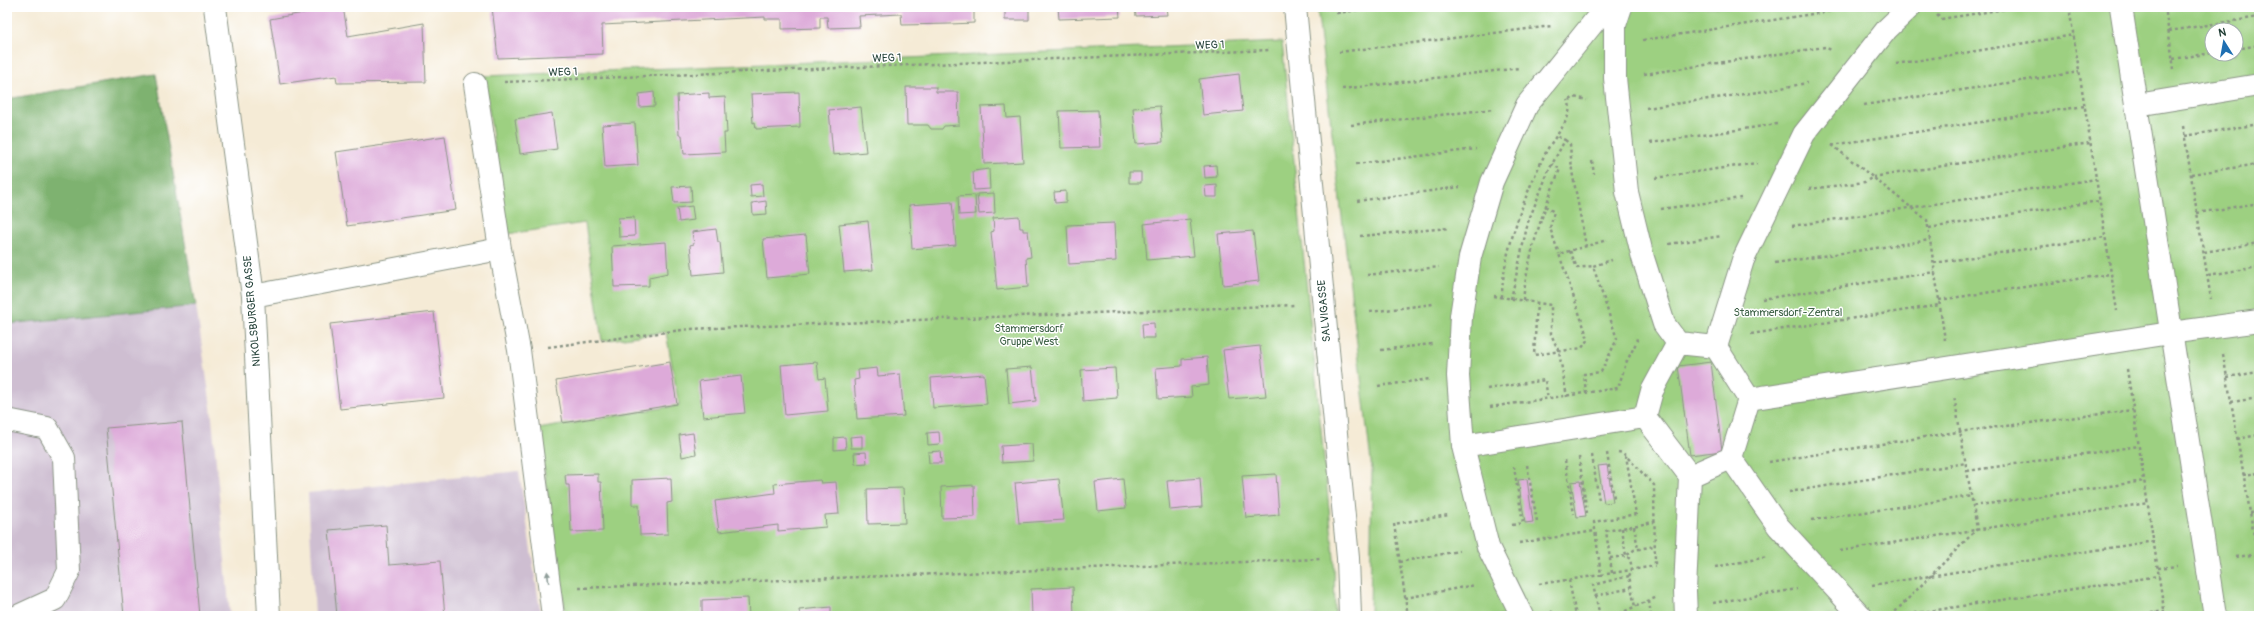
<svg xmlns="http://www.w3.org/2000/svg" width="2266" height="623" viewBox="0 0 2266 623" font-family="Pangolin,sans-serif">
<rect width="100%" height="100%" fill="#fff"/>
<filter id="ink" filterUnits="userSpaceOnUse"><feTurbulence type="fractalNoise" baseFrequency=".025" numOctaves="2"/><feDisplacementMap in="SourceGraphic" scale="8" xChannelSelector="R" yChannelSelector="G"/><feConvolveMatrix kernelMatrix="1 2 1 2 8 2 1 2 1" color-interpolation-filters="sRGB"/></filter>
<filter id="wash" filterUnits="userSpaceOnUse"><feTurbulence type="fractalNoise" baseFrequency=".012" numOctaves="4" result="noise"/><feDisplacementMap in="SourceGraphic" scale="16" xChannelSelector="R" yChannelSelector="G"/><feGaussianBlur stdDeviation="0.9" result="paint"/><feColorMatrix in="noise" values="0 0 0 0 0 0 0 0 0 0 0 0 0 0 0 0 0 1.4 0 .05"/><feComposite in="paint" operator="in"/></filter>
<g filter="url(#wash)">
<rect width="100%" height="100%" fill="#f5ebd6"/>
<!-- industrial -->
<path fill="#cebed1" d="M196,306l15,101 19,209h-223v-292z
M519,471l22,145h-226l-7,-123z"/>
<!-- green -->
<path fill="#9dd081" stroke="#5e865a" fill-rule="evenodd" d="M1317,7h942v609h-889l2,-146zM2212,30h24v24h-24z
M1282,42l52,516 1,58h-769l-28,-187 141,-24 -13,-73 -64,9 -17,-118 -78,11 -23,-158z"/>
<!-- forest -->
<path fill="#7eb26f" stroke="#4e7852" d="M156,74l40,232 -189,18v-225z"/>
<g id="blocks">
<!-- building -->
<path fill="#ddaad9" d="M336,7h7l5,29 76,-13 2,59 -89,1 -1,-7 -56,8 -10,-65z
M492,7h541v1h-4v12h-24v-10l-31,1v12l-24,1 -48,1 -1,-11 -42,2 1,11 -32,1 -1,-11h-7v11l-38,1v-10h-17v-2l-163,8 1,29 -105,4z
M1058,7h61l1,10 -61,2z
M1135,7h31l1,8 -31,1z
M1239,74l4,37 -40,4 -4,-36z
M906,87h30v5h22l1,33 -15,1 -2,3h-11l-3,-4h-21z
M654,92l1,14 -15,1 -1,-13z
M799,92l1,35 -44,2 -1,-7 -2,1 -2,-29z
M709,93v5l16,-1 2,36h-3l1,19 -41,2 -2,-19h-3l-2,-40z
M1006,106l1,12 13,-1 3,45 -39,2 -3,-57z
M1160,106l3,36 -27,2 -3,-36z
M861,107l5,45 -33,3 -4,-45z
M1098,110l2,37 -39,1 -2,-37z
M552,113l5,36 -37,5 -5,-35z
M635,123l3,42 -33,2 -3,-42z
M445,136l11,74 -109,16 -11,-74z
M1216,165l1,12 -12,1 -1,-12z
M989,169l1,20 -16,1 -1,-19z
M1129,172h12v11h-12z
M762,184l1,12 -12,1 -1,-12z
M1217,185v12h-11l-1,-11z
M691,186l1,16 -18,1 -2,-16z
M1066,191v11l-11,1 -1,-11z
M994,193l1,20 -16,1 -2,-20z
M975,195l1,19 -17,1 -1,-19z
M766,201l1,13 -14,1 -1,-12z
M952,202l4,43 -44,4 -3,-44z
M692,206l2,14 -15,2 -2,-14z
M1019,216l1,12h3v3h5l3,26 -5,1 2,29 -31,3 -6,-58 3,-1 -1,-13z
M634,217l1,19 -16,1 -1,-19z
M1190,219l4,37 -47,4 -3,-36z
M868,221l5,49 -29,2 -5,-48z
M1114,223l2,38 -47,3 -2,-39z
M716,229l2,13h2l3,30 -30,3 -3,-30 4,-1 -2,-12z
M1253,231l6,50 -36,4 -5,-51z
M806,235l4,39 -43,4 -4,-39z
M666,242l2,31 -19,4v9l-35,1 -2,-41z
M434,312l10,86 -104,11 -10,-85z
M1154,323l1,15h-12l-1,-14z
M1260,346l6,50 -37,3 -6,-49z
M1207,357l2,28 -18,2 1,10 -34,2 -2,-31 26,-2v-7z
M670,362l7,42 -114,19 -7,-42z
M817,362l2,17 6,-1 3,33 -43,4 -4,-50z
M1711,362l11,89 -32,4 -12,-89z
M1032,367l4,34 -27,3 -3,-35z
M877,368l1,8 22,-2 4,42 -47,3 -3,-39 5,-1 -1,-9z
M1115,368l2,30 -34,3 -2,-31z
M984,374l3,30 -54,4 -2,-30z
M741,376l4,37 -42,4 -4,-36z
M182,422l18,194h-76l-18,-188z
M939,432l1,12 -12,1 -1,-12z
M693,433l3,21 -14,3 -3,-22z
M862,436v12h-11l-1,-11z
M845,437l1,12 -12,1v-12z
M1032,444l1,17 -31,2 -1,-17z
M940,451l1,12h-12l-1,-11z
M866,452l1,11 -12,1 -1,-11z
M1607,465l6,37 -9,1 -6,-37z
M598,474v8h3l2,49 -32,1 -2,-47h-3l-1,-10z
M1276,474l3,41 -33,3 -4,-42z
M671,478l1,24 -5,1 1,31 -28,1 -1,-30h-7v-25z
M1200,478l2,29 -32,3 -3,-29z
M1059,479l5,41 -45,3 -4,-40z
M1123,479l3,29 -28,3 -3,-29z
M1527,479l6,43 -8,1 -7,-43z
M820,480l1,3 15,-1 3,32 -14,1 1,12 -48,4v-6l-59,7 -4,-31 60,-8 -1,-9z
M1580,481l6,35 -9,1 -6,-35z
M974,485l1,32 -33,1 -1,-31z
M903,488l2,35 -37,1 -1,-35z
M386,525l3,40 51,-4 5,55h-108l-8,-86z
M1073,587l1,29h-42l-1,-27z
M748,598l1,18h-47v-16z
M831,607v9h-31l-1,-6z"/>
</g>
</g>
<g filter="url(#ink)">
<use href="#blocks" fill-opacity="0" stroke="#8a9485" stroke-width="1"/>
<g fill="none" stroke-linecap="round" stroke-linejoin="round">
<!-- minor casing -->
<g stroke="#8a9485" stroke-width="24">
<path id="minor" d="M215,7l38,289 16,320
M1295,7l53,551 2,58
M1621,7l-6,18v53l12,114 16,66 21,66 14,19
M2121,7l94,609
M475,84l25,165 19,101 34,266
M2137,105l122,-20
M253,296l247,-47
M1678,343l38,4 33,52 -18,59 -41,18 -45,-59 7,-26z
M1716,347l27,-87 61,-126 83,-105 23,-22
M1749,399l421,-66 89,-12
M7,420l40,8 17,30 5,113 -14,28 -37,17
M1463,446l182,-29
M1731,458l47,68 83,90
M1522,616l-34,-69 -25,-101 -5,-70 3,-60 9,-59 22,-75 35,-77 79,-98
M1686,616l-1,-25 5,-115"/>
</g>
<!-- path -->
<path stroke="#8a9485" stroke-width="2.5" stroke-dasharray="3 3" stroke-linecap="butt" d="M1336,7l1,6 43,-6
M2069,7l48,304
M2165,7l9,62
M1937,15l4,4 77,-12
M2169,31l90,-14
M1643,40l215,-33
M2236,49l23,-4
M1339,52l213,-26
M2173,59l39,-6
M1896,64l178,-29
M1644,74l181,-27 8,4
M504,82l767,-32
M1342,89l178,-21
M1570,100l4,-3 13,3
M1864,105l215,-33
M1646,108l119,-17 42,-8
M1351,125l142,-16
M2183,126l28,173
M2185,136l74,-12
M1565,140l5,4 2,27 14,75
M1650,143l127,-19
M1832,145l95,75 18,120
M1832,145l253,-39
M1592,161l2,13
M1356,164l120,-15
M2191,174l68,-10
M1655,178l102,-15
M1809,189l56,-7 8,-5 217,-34
M1357,201l103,-14
M1545,206l9,6 -4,16 9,26
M1661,209l80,-11
M2197,213l62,-10
M1792,226l304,-47
M1929,228l170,-27
M1360,236l89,-8
M1669,244l53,-8
M1570,251l7,17 16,-2
M2204,252l55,-9
M1775,263l155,-23
M1934,263l171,-26
M1367,275l72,-8
M2208,275l51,-8
M1494,296l57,9v29l8,18 8,45
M1502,297c0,-43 24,-105 43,-143 7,-16 31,-37 23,-54
M1511,299l17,-77 21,-52 16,-30 -9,-4
M1762,299l173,-27
M1523,300c5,-46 20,-89 37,-131l-8,-5
M1939,300l171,-26
M1537,302l-3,53 48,-7 6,-9 -29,-85 48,-14
M1370,312l63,-8
M1751,334l189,-29
M548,347l142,-18 605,-24
M1381,350l51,-6
M2223,354l36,211
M2127,369l38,247
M2227,377l32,-5
M1378,386l52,-7
M1487,389l58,-9 3,19
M1586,393l-2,-19 17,-2 16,-33 -24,-73 19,-6
M2231,402l28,-4
M1490,407l128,-19 8,-25 11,-22 -1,-4
M2237,439l22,-4
M1618,452l5,1 31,32 1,80
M1607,453l7,45
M1592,455l7,46
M1579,457l8,56
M1565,460l9,54
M1769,462l181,-29 183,-23
M1527,465l10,56
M1967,471l172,-25
M2243,475l16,-2
M1789,492l177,-29
M1973,506l171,-25
M2250,513l9,-1
M1812,520l160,-24
M1512,525l11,-2 -9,-56
M1634,526l4,23
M1622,528l4,28 4,3 2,10 -3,7 6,31
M1519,543l76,-12
M1840,551l308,-48
M2236,557l23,-3
M1610,558l16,-2 8,-6 20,-4
M1399,562l60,-11
M1715,567l52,-10
M2158,568l19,-2
M1612,573l-6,-42 48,-9
M1601,575l54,-9
M1569,580l7,36
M1539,584l62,-9 -7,-53 42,-8 -10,-58
M1872,585l282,-44
M579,588l741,-29
M1595,596l36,-8
M1405,598l70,-13
M1649,601l2,15
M1713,603l84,-14
M1551,611l4,5
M1408,616l-14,-92 55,-9
M1600,616l-7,-31 36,-9
M1614,616l43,-19
M1891,616l86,-87 -23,-133
M1897,616l262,-40
M2133,616l32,-5"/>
<!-- minor -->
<use href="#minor" stroke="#fff" stroke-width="22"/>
</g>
<!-- one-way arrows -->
<defs><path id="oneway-solid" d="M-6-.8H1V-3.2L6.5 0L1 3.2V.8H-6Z"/></defs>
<use fill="#8f9e9a" href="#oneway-solid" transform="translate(548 577) rotate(-97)"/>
</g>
<g text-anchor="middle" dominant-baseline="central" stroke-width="3" stroke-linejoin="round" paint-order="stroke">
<!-- street labels -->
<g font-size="11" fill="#1f3d34" stroke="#fff">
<text transform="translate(1210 45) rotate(-2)">WEG 1</text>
<text transform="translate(887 58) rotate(-2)">WEG 1</text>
<text transform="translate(563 72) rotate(-2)">WEG 1</text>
<text transform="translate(252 311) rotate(-95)">NIKOLSBURGER GASSE</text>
<text transform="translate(1324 311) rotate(-95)">SALVIGASSE</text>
</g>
<!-- park labels -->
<g font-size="11" fill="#3e6247" stroke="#fff">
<text x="1788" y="312">Stammersdorf-Zentral</text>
<text x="1029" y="328">Stammersdorf<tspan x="1029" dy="13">Gruppe West</tspan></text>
</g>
</g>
<!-- margin -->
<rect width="2266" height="623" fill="none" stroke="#fff" stroke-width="24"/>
<!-- north arrow -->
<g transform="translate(2224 42) rotate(349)"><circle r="19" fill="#ffffff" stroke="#a5b1ae"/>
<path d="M0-3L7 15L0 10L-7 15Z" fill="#1f6fb2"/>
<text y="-6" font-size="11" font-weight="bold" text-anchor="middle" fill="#1f3d34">N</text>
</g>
</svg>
